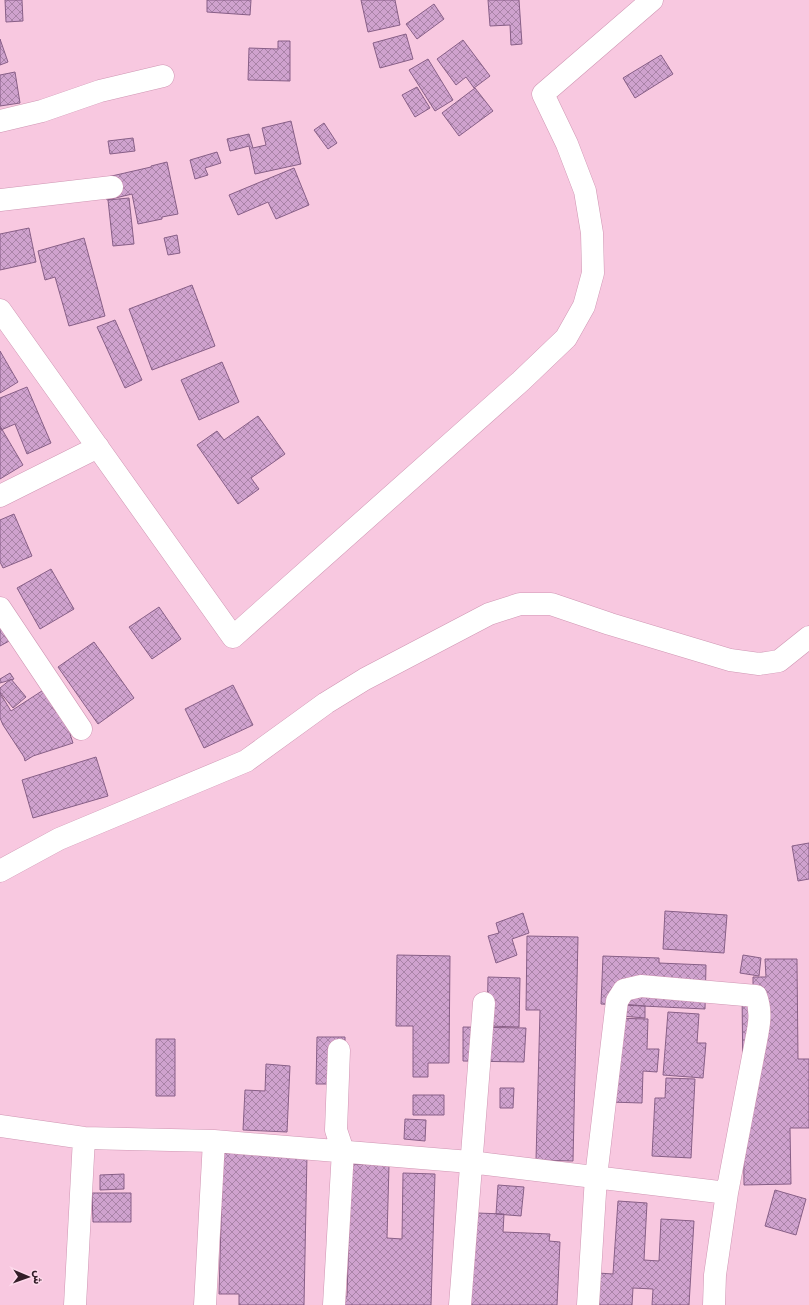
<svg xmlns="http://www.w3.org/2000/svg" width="809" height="1305" viewBox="0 0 809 1305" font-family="Rubik,'Noto Sans Arabic',sans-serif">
<defs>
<pattern id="building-cross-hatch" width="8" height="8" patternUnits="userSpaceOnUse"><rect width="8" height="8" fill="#cfa2ce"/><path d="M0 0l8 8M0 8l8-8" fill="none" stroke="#a983a7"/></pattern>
</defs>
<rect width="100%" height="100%" fill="#f8c8e0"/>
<!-- building -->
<path fill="url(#building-cross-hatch)" stroke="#885f87" d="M5,0h17l1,21 -17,1z
M207,0h44l-1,15 -43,-3z
M361,0h34l5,25 -32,7z
M488,0h31l3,44 -11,1 -1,-20 -20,1z
M434,4l10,15 -27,20 -11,-15z
M406,34l7,25 -33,9 -7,-25z
M0,39l8,23 -8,3z
M463,40l27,36 -16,12 -8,-11 -10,8 -19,-26z
M278,41h12v40l-42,-1 1,-32 29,1z
M661,55l12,19 -38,24 -12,-20z
M428,59l25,41 -18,11 -26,-41z
M15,72l5,31 -20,3v-31z
M417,87l13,21 -15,9 -13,-22z
M475,88l18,23 -34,25 -17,-23z
M291,121l10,43 -46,10 -6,-28 -19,5 -3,-12 22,-5 4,14 13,-3 -4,-17z
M324,123l13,20 -9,6 -14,-19z
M133,138l2,13 -25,3 -2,-13z
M217,152l4,11 -16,5 3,7 -13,4 -5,-19z
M167,162l11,52 -16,3v2l-24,5 -6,-30 -25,6 -4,-22 48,-11v-1z
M294,168l15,37 -33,14 -8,-17 -30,13 -9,-20z
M129,198l5,46 -21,2 -5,-46z
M29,228l7,34 -36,8v-36z
M177,235l3,18 -12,2 -4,-17z
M84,238l21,78 -36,10 -14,-49 -10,3 -7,-29z
M192,285l23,61 -63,24 -23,-61z
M115,320l27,60 -17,8 -28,-61z
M0,351l18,31 -18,11z
M222,362l17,40 -40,18 -18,-40z
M27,387l24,56 -24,11 -12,-30 -14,6 -1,-3v-29z
M258,416l27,38 -34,24 8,11 -21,15 -41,-59 20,-14 7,9z
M0,426l23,39 -23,14z
M14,514l18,42 -29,12 -3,-6v-42z
M51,569l23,40 -34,20 -23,-41z
M159,607l22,32 -29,20 -23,-32z
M0,618l11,22 -11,6z
M94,642l40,56 -36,26 -40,-57z
M10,673l4,6 -14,4v-4z
M11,679l15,18 -13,11 -13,-16v-4z
M233,685l20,40 -49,23 -19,-39z
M48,687l34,39 -12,8 3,9 -40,13 -8,5 -1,-4 -21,-32 -3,-7v-25l11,18z
M96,757l12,39 -75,22 -11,-38z
M809,843v36l-11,2 -6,-35z
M665,911l62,4 -3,38 -61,-4z
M523,913l6,20 -17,6 5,16 -21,8 -8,-27 11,-3 -3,-10z
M527,936l51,1 -5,224 -37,-1 4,-150h-14z
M397,955l53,1 -1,107h-21v14h-15v-51h-17z
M743,955l18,3 -2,18 -19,-3z
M603,956l56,2v5l47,2 -1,44 -104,-5z
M765,959h32l1,100h11v69h-19l1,56 -47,1 -2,-195h11v-13h13z
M488,977l32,1 -1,49 -32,-1z
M622,1004l23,2v12l-24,-2z
M668,1012l31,2 -2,29h9l-3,35 -40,-3z
M613,1018l35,1 -1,30h12l-2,23 -14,-1 -1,32 -33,-1z
M463,1027l63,1 -2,34 -61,-1z
M317,1037h28v47h-29z
M156,1039h19v57h-19z
M266,1064l24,2 -3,66 -44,-2 2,-40 20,1z
M666,1078l29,1 -4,79 -39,-2 3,-58h10z
M500,1088h14l-1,20h-13z
M413,1095h31v20h-31z
M405,1119l21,1 -1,21 -21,-2z
M223,1153l84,2 -3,150h-65v-11h-20z
M351,1164l38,1 -2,73 15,1 1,-66 32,1 -4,131h-106v-9l22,1z
M124,1174v15l-24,1v-15z
M498,1185l26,2 -3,29 -25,-2z
M775,1190l31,9 -10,36 -31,-9z
M92,1193h39v29h-38z
M618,1201l29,2 -3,57 15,1 2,-42 33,2 -5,84h-37l1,-16 -20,-1 -1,17h-33l-1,-32 15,1z
M477,1213l27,1 -1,18 47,2 -1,7 11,1 -3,63h-103z"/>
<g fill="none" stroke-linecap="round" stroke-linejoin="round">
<!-- minor casing -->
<g stroke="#cf96b3" stroke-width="23">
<path id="minor" d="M0,121l42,-10 58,-20 63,-15
M0,200l112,-13
M0,310l233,327 288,-256 45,-43 18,-32 9,-33 -1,-40 -7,-42 -18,-47 -24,-50 109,-94
M0,496l98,-49
M0,608l81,121
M0,871l59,-32 187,-78 80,-58 39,-24 124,-65 31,-10h31l59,20 120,36 29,4 20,-3 30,-24
M0,1126l84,12 130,3 256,21 257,31
M75,1305l9,-167
M205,1305l9,-164
M334,1305l9,-154 -7,-21 3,-80
M460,1305l24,-302
M588,1305l8,-128 21,-176 7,-11 17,-4 115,10c6,15 3,30 0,45l-29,152 -12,82 -1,30"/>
</g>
<!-- minor -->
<use href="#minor" stroke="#fff" stroke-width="22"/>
</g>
<!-- north arrow -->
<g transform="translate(28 1277) rotate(92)" stroke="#fed9eb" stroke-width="3" paint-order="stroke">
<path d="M0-3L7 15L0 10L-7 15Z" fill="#331d28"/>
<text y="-6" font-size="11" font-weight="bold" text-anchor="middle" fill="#331d28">ش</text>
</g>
</svg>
